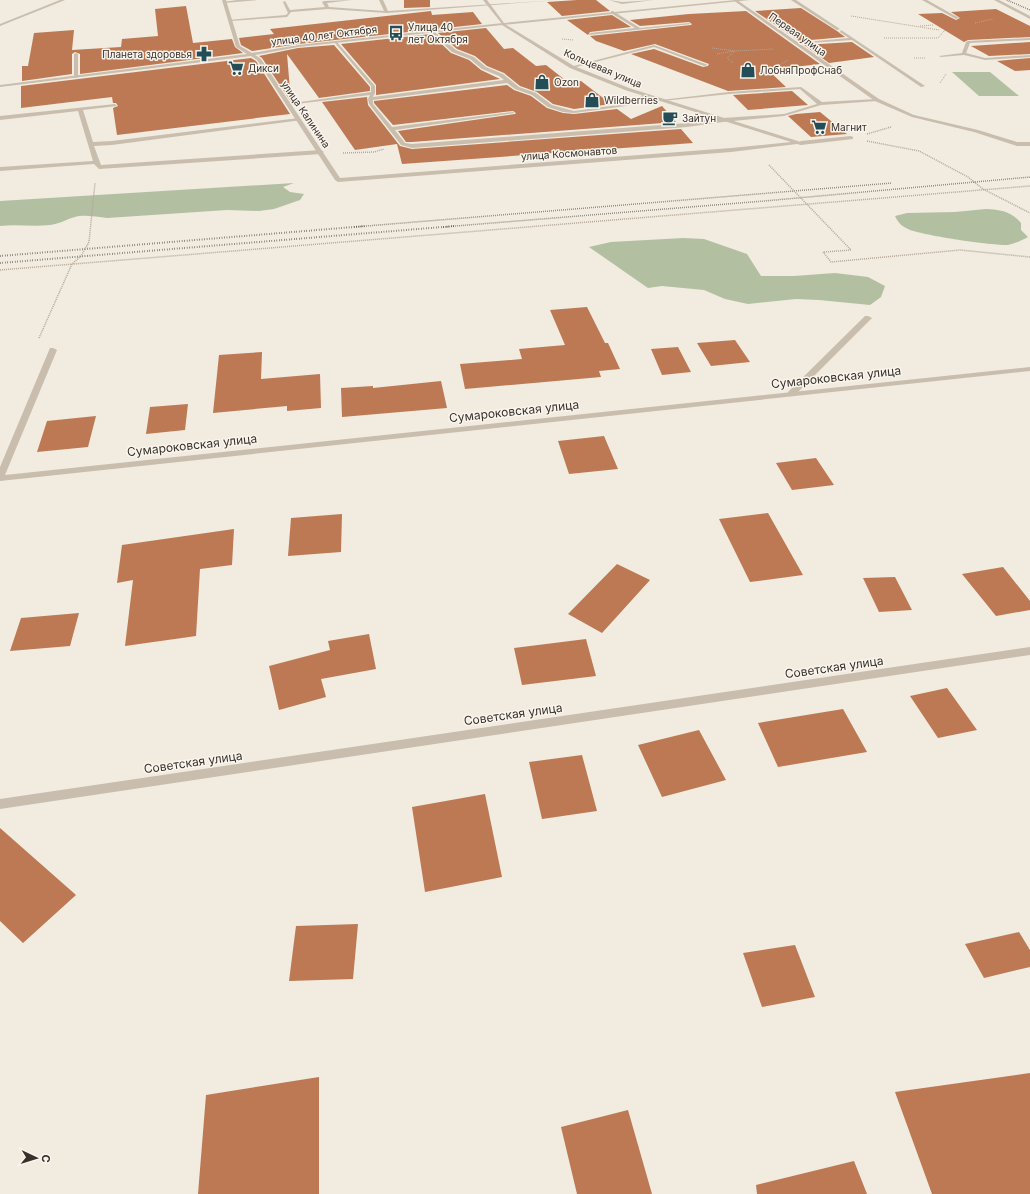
<svg xmlns="http://www.w3.org/2000/svg" width="1030" height="1194" viewBox="0 0 1030 1194" font-family="Inter,sans-serif">
<rect width="100%" height="100%" fill="#f1ebe0"/>
<!-- green -->
<path fill="#b2c0a1" d="M952,72h38l29,24h-40z
M294,183l-11,4 7,5 14,2 -4,6 -26,9 -15,2 -32,-1 -120,8c-9,-1 -19,-3 -28,-2 -9,1 -18,8 -29,9 -17,2 -33,-1 -50,1v-25z
M986,209c15,1 25,2 35,14v7l7,7c-7,4 -13,6 -20,8 -13,1 -89,-10 -100,-16 -7,-3 -10,-7 -13,-13l12,-3 48,-1z
M683,238l21,1 43,15 14,22h33l41,-3 33,4 17,9 -4,11 -11,8 -51,-5 -23,-1 -48,5 -23,-5 -21,-9 -42,-4 -14,2 -59,-41 22,-5z"/>
<!-- building -->
<path fill="#bd7953" d="M404,0h26v7l-26,1z
M577,0h19l14,11 -48,5 -15,-14z
M186,6l7,37 39,-4 3,8 8,6 -163,21v-20l-5,-2 -3,2v20l-50,7v-15h6l6,-33 40,-3 -2,20 49,-3 1,-8 36,-3 -3,-27z
M801,8l36,23 8,6 -46,4 -44,-30z
M996,9l34,17v11l-62,3 -4,2 -46,-28 24,-1 14,7 4,-2 -9,-6z
M431,11l1,4 41,-3 9,12 -184,20 -46,7 -11,-6 -2,-7 35,-4 -4,-5z
M746,11l74,53 -52,6 18,17 -58,4 -97,-37 23,-5 49,18 5,-1 1,-2 -54,-20 -31,7 -28,-10 -6,-5 101,-11 1,-1 -3,-2 -49,4 -10,-6 59,-6z
M612,15l19,12 -41,5 -2,3 -21,-15z
M486,28l18,21 9,-1 23,18 10,-1 23,18 12,-2 30,23 -37,5 -21,-5 -16,-12 -17,-6 -16,-13 -17,-7 -12,-10 -18,-7 -19,-16z
M431,34l20,19 18,7 12,10 19,9 -124,16v-10l-35,-41z
M852,42l22,15 -45,6 -25,-18z
M1030,42v12l-41,2 -18,-10z
M334,45l36,42v4l-51,7 -32,-44 4,48 -29,-44 -3,-2 39,-8z
M251,58l5,3 34,53 -173,21 -4,-27 5,-2 -2,-3h-3l-1,-6 -91,11v-22z
M1030,58v12l-15,1 -18,-10z
M507,85l7,5 17,6 16,12 16,5 11,1 43,-5 14,10 31,-13 14,16 -264,20h-6l-8,-11 117,-17 1,-1 -3,-2 -120,14 -19,-22v-2z
M792,91l16,14 -60,5 -15,-15z
M367,97l1,8 32,41 12,3 269,-20 12,14 -291,21 -5,-20 -42,6 -33,-48z
M820,112l27,22 -36,3 -23,-21 8,-2z
M587,307l18,36h3l12,26 -21,2 2,6 -136,12 -5,-25 62,-5 -3,-10 46,-4 -15,-35z
M735,340l15,22 -39,4 -14,-23z
M678,347l13,25 -29,3 -11,-26z
M262,352l-1,27 59,-5 1,34 -34,3v-5l-74,7 6,-58z
M441,381l6,27 -105,9 -1,-29 32,-2v2z
M188,404l-3,26 -39,4 4,-27z
M96,416l-8,31 -51,5 10,-31z
M604,436l14,33 -49,5 -11,-33z
M816,458l18,27 -42,5 -16,-27z
M768,513l35,62 -53,7 -31,-63z
M342,514l-1,38 -53,4 3,-38z
M234,529l-2,36 -32,4 -4,67 -71,10 8,-66 -16,3 5,-38z
M617,564l33,16 -48,53 -34,-19z
M1003,567l27,34v9l-34,6 -34,-42z
M895,577l17,33 -33,2 -16,-34z
M79,613l-9,33 -60,5 11,-33z
M369,634l7,35 -55,10 5,18 -47,13 -10,-44 61,-16 -2,-9z
M586,639l10,37 -74,9 -8,-37z
M947,688l30,42 -39,8 -28,-42z
M843,709l24,43 -89,15 -20,-44z
M699,730l27,50 -64,17 -24,-52z
M582,755l15,56 -55,8 -13,-57z
M485,794l17,83 -77,15 -13,-85z
M0,828l76,67 -53,48 -23,-22z
M358,924l-5,55 -64,2 7,-55z
M1019,932l11,18v17l-46,11 -19,-34z
M795,945l20,52 -53,10 -19,-54z
M1030,1073v121h-98l-37,-102z
M319,1077v117h-121l8,-99z
M628,1110l24,84h-75l-16,-67z
M854,1161l13,33h-110l-1,-9z"/>
<g fill="none" stroke-linecap="round" stroke-linejoin="round">
<!-- path-far1 -->
<path stroke="#b5a797" stroke-width="1" stroke-dasharray="1 1" stroke-linecap="butt" d="M851,16l88,14
M975,23l18,-4
M920,26l13,-1
M884,38h54l7,-8
M562,39l11,1
M712,48l23,3 38,-2
M717,54l18,-3 -8,7 6,5
M914,58h11
M777,73l1,-7 10,-6
M940,83l6,-9"/>
<!-- path -->
<path stroke="#b5a797" stroke-width="1.5" stroke-dasharray="1 1" stroke-linecap="butt" d="M867,134l24,-7
M867,141l52,10 49,26 15,12 47,24
M343,153l31,-1 10,-3
M823,252l8,10 129,-12 70,7
M824,252l27,-2
M0,270l1030,-84
M39,338l33,-74 9,-8 8,-14 6,-59"/>
<!-- service -->
<path fill="#c9bdad" fill-rule="evenodd" d="M60,0h5l-65,26v-2z
M238,0h20l-34,3 -2,-1z
M352,0l-25,3 2,4 55,4 -5,-11h4l5,11 170,-11 -171,13 -59,-4 -37,3 -4,5 -57,4 -2,-1 58,-5 2,-2 -5,-11 2,-1 5,9 35,-3 -3,-5 2,-1z
M609,0l13,2 32,-2 -32,4z
M791,0h5l44,29 -3,1z
M922,0h5l32,18 -3,1z
M994,0h5l31,16v3z
M611,11h2l27,17 49,-5 2,1 -102,11 1,-2 45,-5 -24,-15z
M432,30l24,20 18,7 12,10 17,7 16,13 17,6 16,12 22,6 51,-7 20,-10 4,1 -23,11 -52,7 -11,-1 -15,-5 -16,-12 -17,-6 -8,-6 -134,17v4l19,23 121,-15 2,1 -120,17 10,13 7,1 275,-21 36,-5 61,-4 33,-10 -17,-15 -71,5 -66,7 -2,-1 68,-8 72,-5 21,15 55,-3 2,1 -2,1 -56,4 -37,11 -61,6 -36,5 -275,21 -11,-3 -32,-41 -1,-5 2,-4 -82,10 -2,-1 85,-12v-6l-36,-43 1,-2 39,45v7l-2,4 131,-17 -5,-4 -17,-7 -12,-10 -18,-7 -21,-20z
M841,30l84,56 -4,1 -69,-47 -56,4 -2,-1 55,-5 -9,-6z
M1030,38v2l-60,3 -4,10 19,5 45,-3v2l-45,3 -21,-5 -23,2 -2,-1 23,-3 4,-11 2,-1z
M654,45l54,20 -4,1 -50,-19 -82,21 -2,-1z
M76,53l2,1v23l-2,1 -2,-1v-23z
M115,104l2,2 -34,4 10,32 19,-1 187,-23 3,2 -190,25 -18,1 7,19 220,-15 3,2 -3,2 -222,15 -5,-5 -94,7v-4l93,-6 -15,-50 -78,9v-4z
M914,115l64,15 39,12h13v4h-13l-43,-14 -62,-15v-2z
M851,136l2,1v2l-52,6 -3,-2 3,-2z
M865,316h3l4,2 -78,78h-6v-4z"/>
<!-- minor -->
<path fill="#c9bdad" fill-rule="evenodd" d="M222,0h4l14,46 12,7 46,-8 205,-22 71,43 55,22 175,55 -3,2 -4,-1 -66,8 -393,30 -3,-2 -78,-120 -6,-4 -251,31v-2l247,-31 -11,-7zM502,25l68,43 55,22 166,52 -60,6 -391,30 -79,-119 -6,-4 43,-8z
M733,0h4l142,99 37,17 -4,1 -37,-16z
M50,348h3l4,2 -52,125 1025,-108v4l-1030,110v-14z
M1030,647v8l-1030,154v-10z"/>
<!-- tertiary -->
<path fill="#c9bdad" fill-rule="evenodd" d="M483,0h4l17,23 232,-23h14l-247,25z"/>
<!-- rail-far1 -->
<path stroke="#38312b" stroke-width="1.5" stroke-dasharray="0.5 1.5" stroke-linecap="butt" d="M1007,0l23,10
M354,227l538,-44
M443,227l321,-26 266,-24"/>
<!-- rail -->
<path stroke="#38312b" stroke-width="2" stroke-dasharray="0.5 2" stroke-linecap="butt" d="M0,256l366,-30
M0,263l455,-37"/>
<!-- path-bridge -->
<path stroke="#b5a797" stroke-width="1.5" stroke-dasharray="1 1" stroke-linecap="butt" d="M769,165l82,85"/>
</g>
<!-- icons -->
<defs>
<g id="bus-bare" transform="scale(1.2)"><path d="M-5-6H5V4H4V6H2V4H-2V6H-4V4H-5ZM-3.5-4V0h7V-4ZM-3.5 1.2v1.5H-2V1.2ZM2 1.2v1.5H3.5V1.2Z" fill="#234d57" stroke="#f9f5ed" stroke-width="2.5" paint-order="stroke"/></g>
<g id="pharmacy-bare" transform="scale(1.2)"><path d="M-2-6h4v4h4v4h-4v4h-4v-4h-4v-4h4Z" fill="#234d57" stroke="#f9f5ed" stroke-width="2.5" paint-order="stroke"/></g>
<g id="supermarket-bare" transform="scale(1.2)"><path d="M-6-5.5h2.5l.6 2H6L4.5 2H-2.5L-4.4-4H-6ZM-1.5 3.2a1.3 1.3 0 1 0 .1 0ZM3 3.2a1.3 1.3 0 1 0 .1 0Z" fill="#234d57" stroke="#f9f5ed" stroke-width="2.5" paint-order="stroke"/></g>
<g id="shop-bare" transform="scale(1.2)"><path d="M-5-2.5h2.3a2.7 3.5 0 0 1 5.4 0H5L5.5 6h-11ZM-1.5-2.5h3a1.5 2.3 0 0 0-3 0Z" fill="#234d57" stroke="#f9f5ed" stroke-width="2.5" paint-order="stroke"/></g>
<g id="cafe-bare" transform="scale(1.2)"><path d="M-5.5-4.5H6V0H3Q3 3.5 0 3.5H-2.5Q-5.5 3.5-5.5 0ZM3-3.2v2h1.7v-2ZM-6 4.5H4V6H-6Z" fill="#234d57" stroke="#f9f5ed" stroke-width="2.5" paint-order="stroke"/></g>
</defs>
<g fill-rule="evenodd">
<use href="#bus-bare" x="396" y="33"/>
<use href="#pharmacy-bare" x="204" y="54"/>
<use href="#supermarket-bare" x="236" y="68"/>
<use href="#shop-bare" x="748" y="70"/>
<use href="#shop-bare" x="542" y="82"/>
<use href="#shop-bare" x="592" y="100"/>
<use href="#cafe-bare" x="670" y="118"/>
<use href="#supermarket-bare" x="819" y="127"/>
</g>
<g text-anchor="middle" dominant-baseline="central" stroke-width="3" stroke-linejoin="round" paint-order="stroke">
<!-- far-poi labels -->
<g font-size="10" fill="#38312b" stroke="#f9f5ed" text-anchor="start">
<text x="408" y="27">Улица 40<tspan x="408" dy="12">лет Октября</tspan></text>
<text x="192" y="54" text-anchor="end">Планета здоровья</text>
<text x="248" y="68">Дикси</text>
<text x="760" y="70">ЛобняПрофСнаб</text>
<text x="554" y="82">Ozon</text>
<text x="604" y="100">Wildberries</text>
<text x="682" y="118">Зайтун</text>
<text x="831" y="127">Магнит</text>
</g>
<!-- far-street labels -->
<g font-size="10" fill="#38312b" stroke="#f9f5ed">
<text transform="translate(798 34) rotate(35)">Первая улица</text>
<text transform="translate(324 35) rotate(-7)">улица 40 лет Октября</text>
<text transform="translate(603 68) rotate(23)">Кольцевая улица</text>
<text transform="translate(306 114) rotate(56)">улица Калинина</text>
<text transform="translate(569 153) rotate(-4)">улица Космонавтов</text>
</g>
<!-- street labels -->
<g font-size="12" fill="#38312b" stroke="#f9f5ed">
<text transform="translate(836 377) rotate(-6)">Сумароковская улица</text>
<text transform="translate(514 411) rotate(-6)">Сумароковская улица</text>
<text transform="translate(192 445) rotate(-6)">Сумароковская улица</text>
<text transform="translate(834 667) rotate(-8)">Советская улица</text>
<text transform="translate(513 714) rotate(-8)">Советская улица</text>
<text transform="translate(193 762) rotate(-8)">Советская улица</text>
</g>
</g>
<!-- north arrow -->
<g transform="translate(36 1158) rotate(94)" stroke="#f9f5ed" stroke-width="3" paint-order="stroke">
<path d="M0-3L7 15L0 10L-7 15Z" fill="#38312b"/>
<text y="-6" font-size="11" font-weight="bold" text-anchor="middle" fill="#38312b">С</text>
</g>
</svg>
